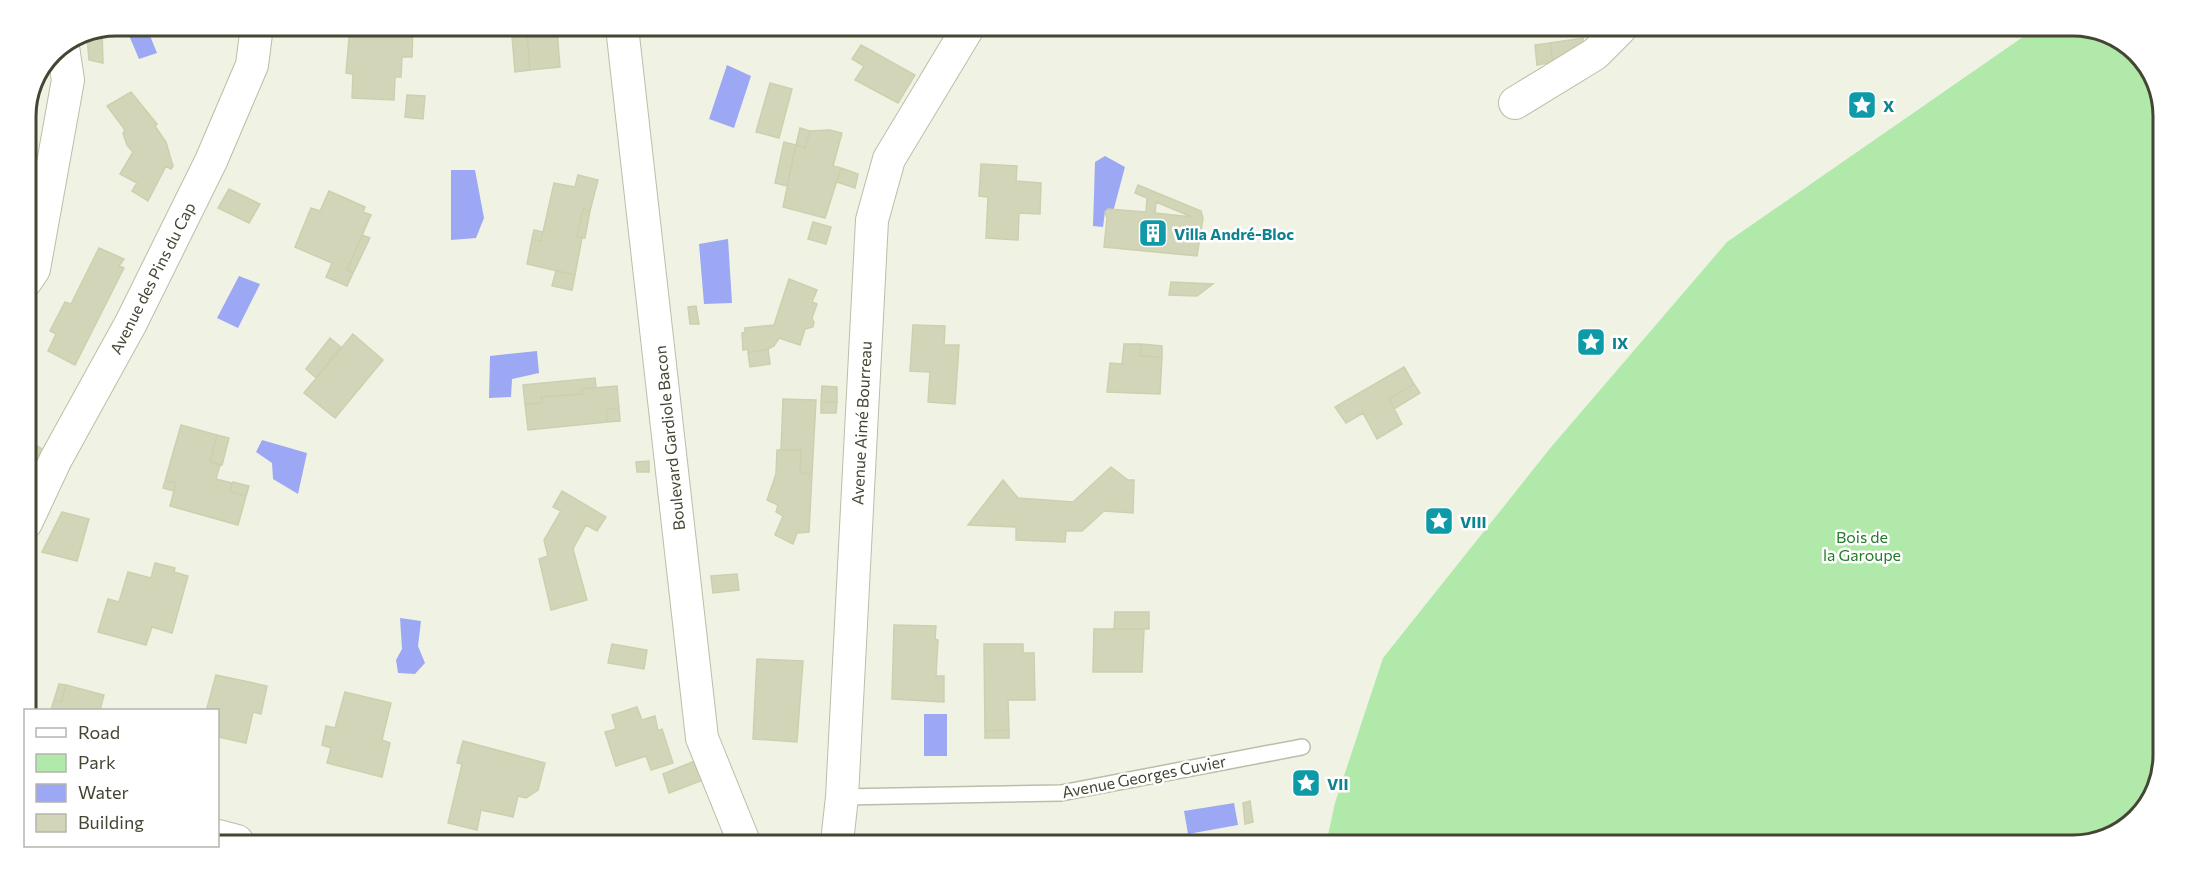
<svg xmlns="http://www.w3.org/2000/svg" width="2189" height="871" viewBox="0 0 2189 871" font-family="Commissioner,sans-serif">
<rect width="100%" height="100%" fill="#f0f3e4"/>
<!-- green -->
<path fill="#b0e9aa" d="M2033,30h69l43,31 18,49 -4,674 -31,43 -55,18 -747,-1 9,-41 48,-145 169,-212 175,-204z"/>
<!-- water -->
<path fill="#9ca8f3" d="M125,26h21l11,27 -18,6z
M727,65l24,11 -17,52 -25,-9z
M1105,156l20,11 -12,45h-8l-2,15 -10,-1 2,-64z
M451,170h24l9,48 -8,20 -25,2z
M728,239l4,64 -28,1 -5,-60z
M239,276l21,8 -22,44 -21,-10z
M537,351l2,22 -27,6 -1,18 -22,1 1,-42z
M262,440l45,13 -9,41 -25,-15 -1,-16 -16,-11z
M400,618l21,3 -3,25 7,17 -10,11 -17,-1 -2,-13 6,-11z
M924,714h23v42h-23z
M1234,803l4,22 -50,9 -4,-23z"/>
<!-- building -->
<path fill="#d3d5b9" stroke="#cdd0ac" stroke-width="1.5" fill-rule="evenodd" d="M291,26h28l-1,6 -27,-2z
M350,26h63l-1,31h-10l-1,20h-6l-1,23 -42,-2 1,-24 -7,-1z
M532,27h29l-4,3 3,37 -30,3 -3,-36h6z
M102,31l1,32 -14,-3 -2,-23z
M527,34l3,36 -15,2 -3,-36z
M1583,38l3,19 -33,5 -3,-19z
M1550,43l3,19 -16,3 -2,-20z
M861,45l54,30 -17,28 -43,-23 9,-14 -12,-7z
M770,83l22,6 -13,49 -23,-6z
M131,92l26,32 -2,2 11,16 7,24 -2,3 -5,-3 -18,35 -16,-10 5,-8 -17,-9 13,-22 -6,-7 -4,-12 2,-3 -18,-24z
M407,95l18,1 -2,23 -18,-2z
M800,128l10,3 -5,17 -9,-3z
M829,130l13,3 -9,33 8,2 -16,50 -42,-11 13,-62 9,3 5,-17z
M784,142l12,3 -9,41 -12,-3z
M981,164l36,2 -1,15 25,2 -1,31 -21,-1 -1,27 -32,-2 2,-41 -9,-1z
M841,168l17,6 -3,14 -18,-6z
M578,175l20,5 -8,31 -7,-2 -6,28 5,1 -7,37 -48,-11 5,-25 9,2 13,-58 21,4z
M1138,185l63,26 2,7 -6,38 -93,-9 3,-29 -2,-6 3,-3 38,3 1,-14 -12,-5zM1156,202l36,15 -37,-4z
M229,189l31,15 -11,19 -31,-15z
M329,191l36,16 -2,5 8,3 -24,55 6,3 -6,13 -21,-9 6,-14 -37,-16 16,-39 9,3z
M583,209l7,2 -5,27 -8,-1z
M813,222l18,5 -5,17 -18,-5z
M534,230l9,2 -2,9 -9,-2z
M362,235l8,3 -17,35 -6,-3z
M99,248l25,11 -5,7 5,2 -49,97 -27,-14 8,-17 -6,-3 15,-29 6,2z
M556,271l19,4 -3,15 -20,-4z
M789,279l28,11 -5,12 5,2 -5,14 2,4 -1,5 -8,2 -5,16 -21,-7 -5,8 -6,3 -20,4v-4l-5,1 -1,-17 3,-1v-4l29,-3z
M1171,282l42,2 -16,12 -28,-1z
M696,306l3,18h-9l-2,-17z
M913,325l32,1 -1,19h15l-4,59 -27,-2 2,-30 -20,-1z
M353,334l30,26 -48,58 -31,-25z
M330,338l11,9 -25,31 -10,-9z
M1124,344h17l-1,12 22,1 -2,37 -53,-2 3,-29 12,1z
M1141,344l21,2v11l-22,-1z
M768,349l2,15 -20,3 -2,-14z
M1404,367l10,17 -25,15 13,25 -25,15 -14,-26 -17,10 -11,-16z
M595,378l1,10 -14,1v5l-41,3 1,6 -17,1 -2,-19z
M1414,384l6,9 -26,16 -5,-10z
M617,386l2,22 -10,1 -3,3 1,10 -79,8 -3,-26 17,-1 -1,-6 41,-3v-5z
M822,386l15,1v15h-16z
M783,399l33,1 -4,74 -12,-1 1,-23h-20z
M821,402h16l-1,11h-15z
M619,408l1,13 -13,1 -1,-10 3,-3z
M181,425l36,10 -7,27 10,3 -4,14 16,4 -2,9 16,4 -8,29 -68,-19 6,-23 -11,-2z
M217,435l12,3 -7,27 -12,-3z
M26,440l20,11 -12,23 -8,-4z
M777,450h24l-1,23 12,1 -3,58 -12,1 -4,11 -18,-9 8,-19 -7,-4 2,-7 -11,-5 9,-26z
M649,461v11h-12l-1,-10z
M1111,467l17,13h6l-1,33 -29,-2 -22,20h-16l-1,11 -49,-2v-13l-48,-2 35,-45 15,18 55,4z
M165,481l11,2 -2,8 -11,-3z
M233,482l16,4 -3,10 -16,-4z
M562,491l44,26 -9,14 -11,-6 -13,24 14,51 -36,10 -12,-51 9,-3 -4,-16 17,-29 -8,-4z
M62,512l27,7 -12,42 -35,-9z
M155,563l20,5 -1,4 14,4 -16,57 -20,-6 -6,18 -48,-13 10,-33 11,3 9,-30 23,6z
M737,574l2,16 -26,3 -2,-17z
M1115,612h34v17h-35z
M894,625l42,1 -1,13 3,1 -2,36h8v26l-52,-3z
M1094,629h50l-2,43h-49z
M612,644l35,6 -3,19 -36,-6z
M984,644h39v9h11l1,47h-27l1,30 -24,1z
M757,659l46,2 -6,81 -44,-3z
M216,675l51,11 -6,28 -8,-2 -7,31 -28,-6v-27l-11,-2z
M59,684l7,1 -5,17 -7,-2z
M66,685l38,10 -4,15h-49l3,-10 7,2z
M345,692l46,11 -9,37 8,3 -8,34 -55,-14 4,-15 -9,-3 4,-19 9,2z
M637,707l5,13 13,-4 3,15 4,-2 11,34 -22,7 -5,-14 -30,10 -11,-34 11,-3 -4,-14z
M1009,730v8h-24v-7z
M463,741l82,22 -7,27 -12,8 -8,-2 -5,21 -32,-7 -4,20 -29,-7 14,-59 -5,-1z
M697,760l6,20 -34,13 -6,-19z
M1250,801l3,21 -8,2 -2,-21z"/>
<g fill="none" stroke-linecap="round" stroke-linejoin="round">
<!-- service casing -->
<g stroke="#bbbea6" stroke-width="18">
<path id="service" d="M842,797l219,-4 241,-46"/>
</g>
<!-- minor casing -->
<g stroke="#bbbea6" stroke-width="34">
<path id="minor" d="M622,27l80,711 42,104
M1515,103l80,-49 25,-25
M26,281l8,-12 34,-189 -5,-33
M26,523l30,-64 75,-136 80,-162 41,-96 5,-39
M218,836l19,5
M837,842l5,-45 30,-577 17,-61 79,-131"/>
</g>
<!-- service -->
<use href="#service" stroke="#fff" stroke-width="15"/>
<!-- minor -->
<use href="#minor" stroke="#fff" stroke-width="32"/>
</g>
<!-- icons -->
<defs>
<g id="sight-square" transform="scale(1.5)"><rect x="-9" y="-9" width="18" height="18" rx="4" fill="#0f9aa8" stroke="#fff"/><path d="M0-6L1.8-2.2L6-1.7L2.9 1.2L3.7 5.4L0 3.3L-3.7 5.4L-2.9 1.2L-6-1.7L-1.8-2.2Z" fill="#fff"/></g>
<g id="building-square" transform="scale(1.5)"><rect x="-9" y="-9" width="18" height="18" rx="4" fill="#0f9aa8" stroke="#fff"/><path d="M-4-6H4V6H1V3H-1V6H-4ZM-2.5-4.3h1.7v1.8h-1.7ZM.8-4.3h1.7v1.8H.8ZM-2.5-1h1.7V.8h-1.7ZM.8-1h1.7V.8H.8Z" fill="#fff"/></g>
</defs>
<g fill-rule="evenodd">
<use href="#sight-square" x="1862" y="105"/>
<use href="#building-square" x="1153" y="233"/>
<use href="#sight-square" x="1591" y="342"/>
<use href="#sight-square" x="1439" y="521"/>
<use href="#sight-square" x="1306" y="783"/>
</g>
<g text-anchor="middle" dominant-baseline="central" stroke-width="5" stroke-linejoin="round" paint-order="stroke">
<!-- culture labels -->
<g font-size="16" font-weight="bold" fill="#0d838f" stroke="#fff" text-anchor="start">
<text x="1883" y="105">X</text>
<text x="1174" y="233">Villa André-Bloc</text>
<text x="1612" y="342">IX</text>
<text x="1460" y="521">VIII</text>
<text x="1327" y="783">VII</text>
</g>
<!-- street labels -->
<g font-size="16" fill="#444533" stroke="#fff">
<text transform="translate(152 278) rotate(-63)">Avenue des Pins du Cap</text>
<text transform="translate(861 423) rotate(-87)">Avenue Aimé Bourreau</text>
<text transform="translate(669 438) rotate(-96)">Boulevard Gardiole Bacon</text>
<text transform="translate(1144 776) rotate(-11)">Avenue Georges Cuvier</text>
</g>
<!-- park labels -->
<g font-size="16" fill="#25792b" stroke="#fff">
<text x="1862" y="536">Bois de<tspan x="1862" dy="18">la Garoupe</tspan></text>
</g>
</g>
<!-- crop -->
<path d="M0 0H2189V871H0ZM116 36H2073A80 80 0 0 1 2153 116V755A80 80 0 0 1 2073 835H116A80 80 0 0 1 36 755V116A80 80 0 0 1 116 36Z" fill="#fff" fill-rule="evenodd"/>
<path fill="none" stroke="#444533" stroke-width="3" d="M116 36H2073A80 80 0 0 1 2153 116V755A80 80 0 0 1 2073 835H116A80 80 0 0 1 36 755V116A80 80 0 0 1 116 36Z"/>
<!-- legend -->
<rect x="24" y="709" width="195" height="138" fill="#ffffff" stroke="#b4b5ad" stroke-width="1.5"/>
<rect x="36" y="728" width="30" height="9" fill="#ffffff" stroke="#b4b5ad" stroke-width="1.5"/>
<text x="78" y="739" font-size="18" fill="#444533">Road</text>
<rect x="36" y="754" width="30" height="18" fill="#b0e9aa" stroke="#b4b5ad" stroke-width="1.5"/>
<text x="78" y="769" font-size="18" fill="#444533">Park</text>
<rect x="36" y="784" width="30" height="18" fill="#9ca8f3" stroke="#b4b5ad" stroke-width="1.5"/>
<text x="78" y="799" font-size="18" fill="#444533">Water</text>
<rect x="36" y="814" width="30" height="18" fill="#d3d5b9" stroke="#b4b5ad" stroke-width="1.5"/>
<text x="78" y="829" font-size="18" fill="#444533">Building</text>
</svg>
